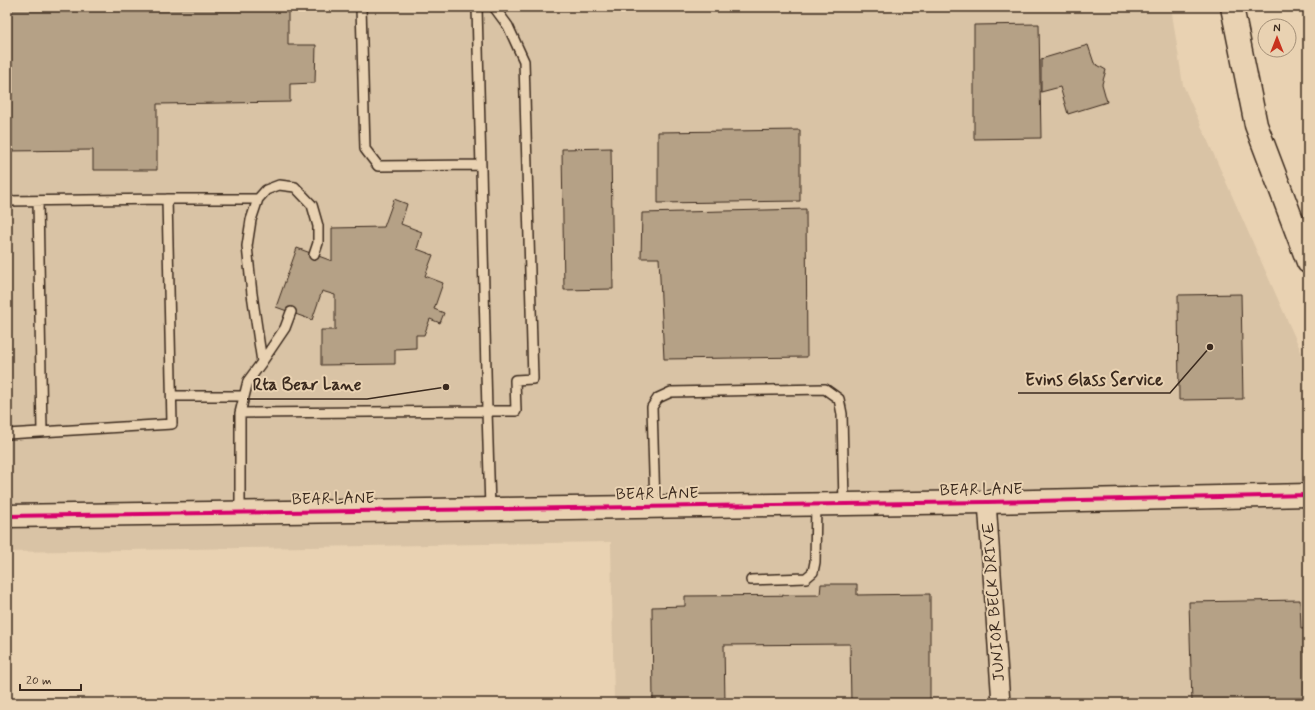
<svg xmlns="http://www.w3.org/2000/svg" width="1315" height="710" viewBox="0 0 1315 710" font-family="Mynerve,sans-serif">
<rect width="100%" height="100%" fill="#e9d2b2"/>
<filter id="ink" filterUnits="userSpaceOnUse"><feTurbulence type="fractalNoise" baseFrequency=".025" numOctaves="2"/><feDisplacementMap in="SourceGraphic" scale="8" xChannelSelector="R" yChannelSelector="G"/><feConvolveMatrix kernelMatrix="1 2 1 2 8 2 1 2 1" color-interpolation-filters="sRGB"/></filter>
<g filter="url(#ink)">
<!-- built -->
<path fill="#d9c3a5" d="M7,7h1164l12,78 125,282v336h-694l-3,-161 -604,10z"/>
<!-- building -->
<path fill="#b5a186" stroke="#3b2a1e" d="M7,7h281v38h28l-1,38 -25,1v18l-133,2v66h-64v-20l-86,1z
M1039,24l2,114 -67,1v-114z
M1088,45l6,18 12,7 -4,14 5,18 -39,12 -8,-27 -19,5v-33z
M800,130v71l-142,2v-71z
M611,148l2,141 -49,1 -2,-141z
M394,199l13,5 -6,20 21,8 -5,17 16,6 -8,21 18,7 -9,26 10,4 -4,10 -10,-4 -6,16h-8v13l-21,1v15l-74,1v-35h14v-35l-13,-4 -10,29 -36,-13 21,-59 35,13v-33l52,-1z
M806,209l1,148 -143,2 -5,-101h-18l1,-45z
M1241,294l2,105 -64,1 -1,-105z
M821,584h36v11l73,-1v109h-79l-1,-59 -126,1 1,58h-72l-1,-96 33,-1v-10l135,-1z
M1300,600l1,29 7,-1v74l-116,1 -3,-101z"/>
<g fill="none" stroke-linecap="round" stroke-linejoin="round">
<!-- lane casing -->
<g stroke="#3b2a1e" stroke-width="12">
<path id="lane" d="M361,7l4,142 13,17 103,-1
M477,7l10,404h29l-1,-31 18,-1 -9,-318 -16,-35 -14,-19
M7,201l160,-2
M38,201l4,231
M291,312l-6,16 -23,34 -10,-68 -5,-48 4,-26 7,-21 8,-9 13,-5 16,2 17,18 6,21v17l-4,12
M172,396h72
M240,413l247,-2 3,97
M7,434l165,-10 -5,-225h91
M655,506l-3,-99 6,-9 13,-6 154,-3 14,10 3,15 2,90
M240,512v-99l8,-32 14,-19
M751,580l55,-2 7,-6 2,-10 1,-58"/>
</g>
<!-- street casing -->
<g stroke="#3b2a1e" stroke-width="20">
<path id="street" d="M987,502l14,201"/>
</g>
<!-- secondary casing -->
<g stroke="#3b2a1e" stroke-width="25">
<path id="secondary" d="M1232,7l24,118 52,137
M7,516l980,-14 321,-7"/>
</g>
<!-- lane -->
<use href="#lane" stroke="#e9d2b2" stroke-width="9"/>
<!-- street -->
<use href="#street" stroke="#e9d2b2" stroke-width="17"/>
<!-- secondary -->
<use href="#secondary" stroke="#e9d2b2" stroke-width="22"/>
<!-- cycleway casing -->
<g stroke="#e9d2b2" stroke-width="6">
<path id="cycleway" d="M7,516l980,-14 321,-7"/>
</g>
<!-- cycleway -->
<use href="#cycleway" stroke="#d6006c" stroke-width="4"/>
</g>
</g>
<g text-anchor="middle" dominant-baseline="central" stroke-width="4" stroke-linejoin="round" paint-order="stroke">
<!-- street labels -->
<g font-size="16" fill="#3b2a1e" stroke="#e9d2b2">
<text transform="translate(981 490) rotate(-1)">BEAR LANE</text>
<text transform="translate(657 494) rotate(-1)">BEAR LANE</text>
<text transform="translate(333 499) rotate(-1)">BEAR LANE</text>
<text transform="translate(994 602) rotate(-94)">JUNIOR BECK DRIVE</text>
</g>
</g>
<!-- callouts -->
<path fill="none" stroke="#3b2a1e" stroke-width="1.5" d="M1210 347L1170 393H1018M446 387L367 399H247"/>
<g fill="#3b2a1e" stroke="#e9d2b2" stroke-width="1.5">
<circle cx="1210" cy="347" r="4"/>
<circle cx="446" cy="387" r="4"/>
</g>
<g font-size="17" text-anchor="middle" font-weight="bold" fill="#3b2a1e" stroke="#e9d2b2" stroke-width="4" stroke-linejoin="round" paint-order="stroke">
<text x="1094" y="385">Evins Glass Service</text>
<text x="307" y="390">Rta Bear Lane</text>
</g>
<!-- margin -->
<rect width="1315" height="710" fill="none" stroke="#e9d2b2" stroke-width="24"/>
<rect x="12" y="12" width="1291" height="686" fill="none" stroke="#3b2a1e" stroke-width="1.5" filter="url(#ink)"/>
<!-- north arrow -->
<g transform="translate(1277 38)"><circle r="19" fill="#e9d2b2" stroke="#a38f77"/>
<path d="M0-3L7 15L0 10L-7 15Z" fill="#c8321e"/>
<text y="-6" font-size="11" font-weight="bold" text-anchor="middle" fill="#3b2a1e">N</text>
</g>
<!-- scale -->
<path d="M20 684v6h61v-6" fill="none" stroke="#3b2a1e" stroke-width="2"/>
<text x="26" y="684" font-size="12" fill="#3b2a1e" stroke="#e9d2b2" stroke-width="3" paint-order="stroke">20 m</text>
</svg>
